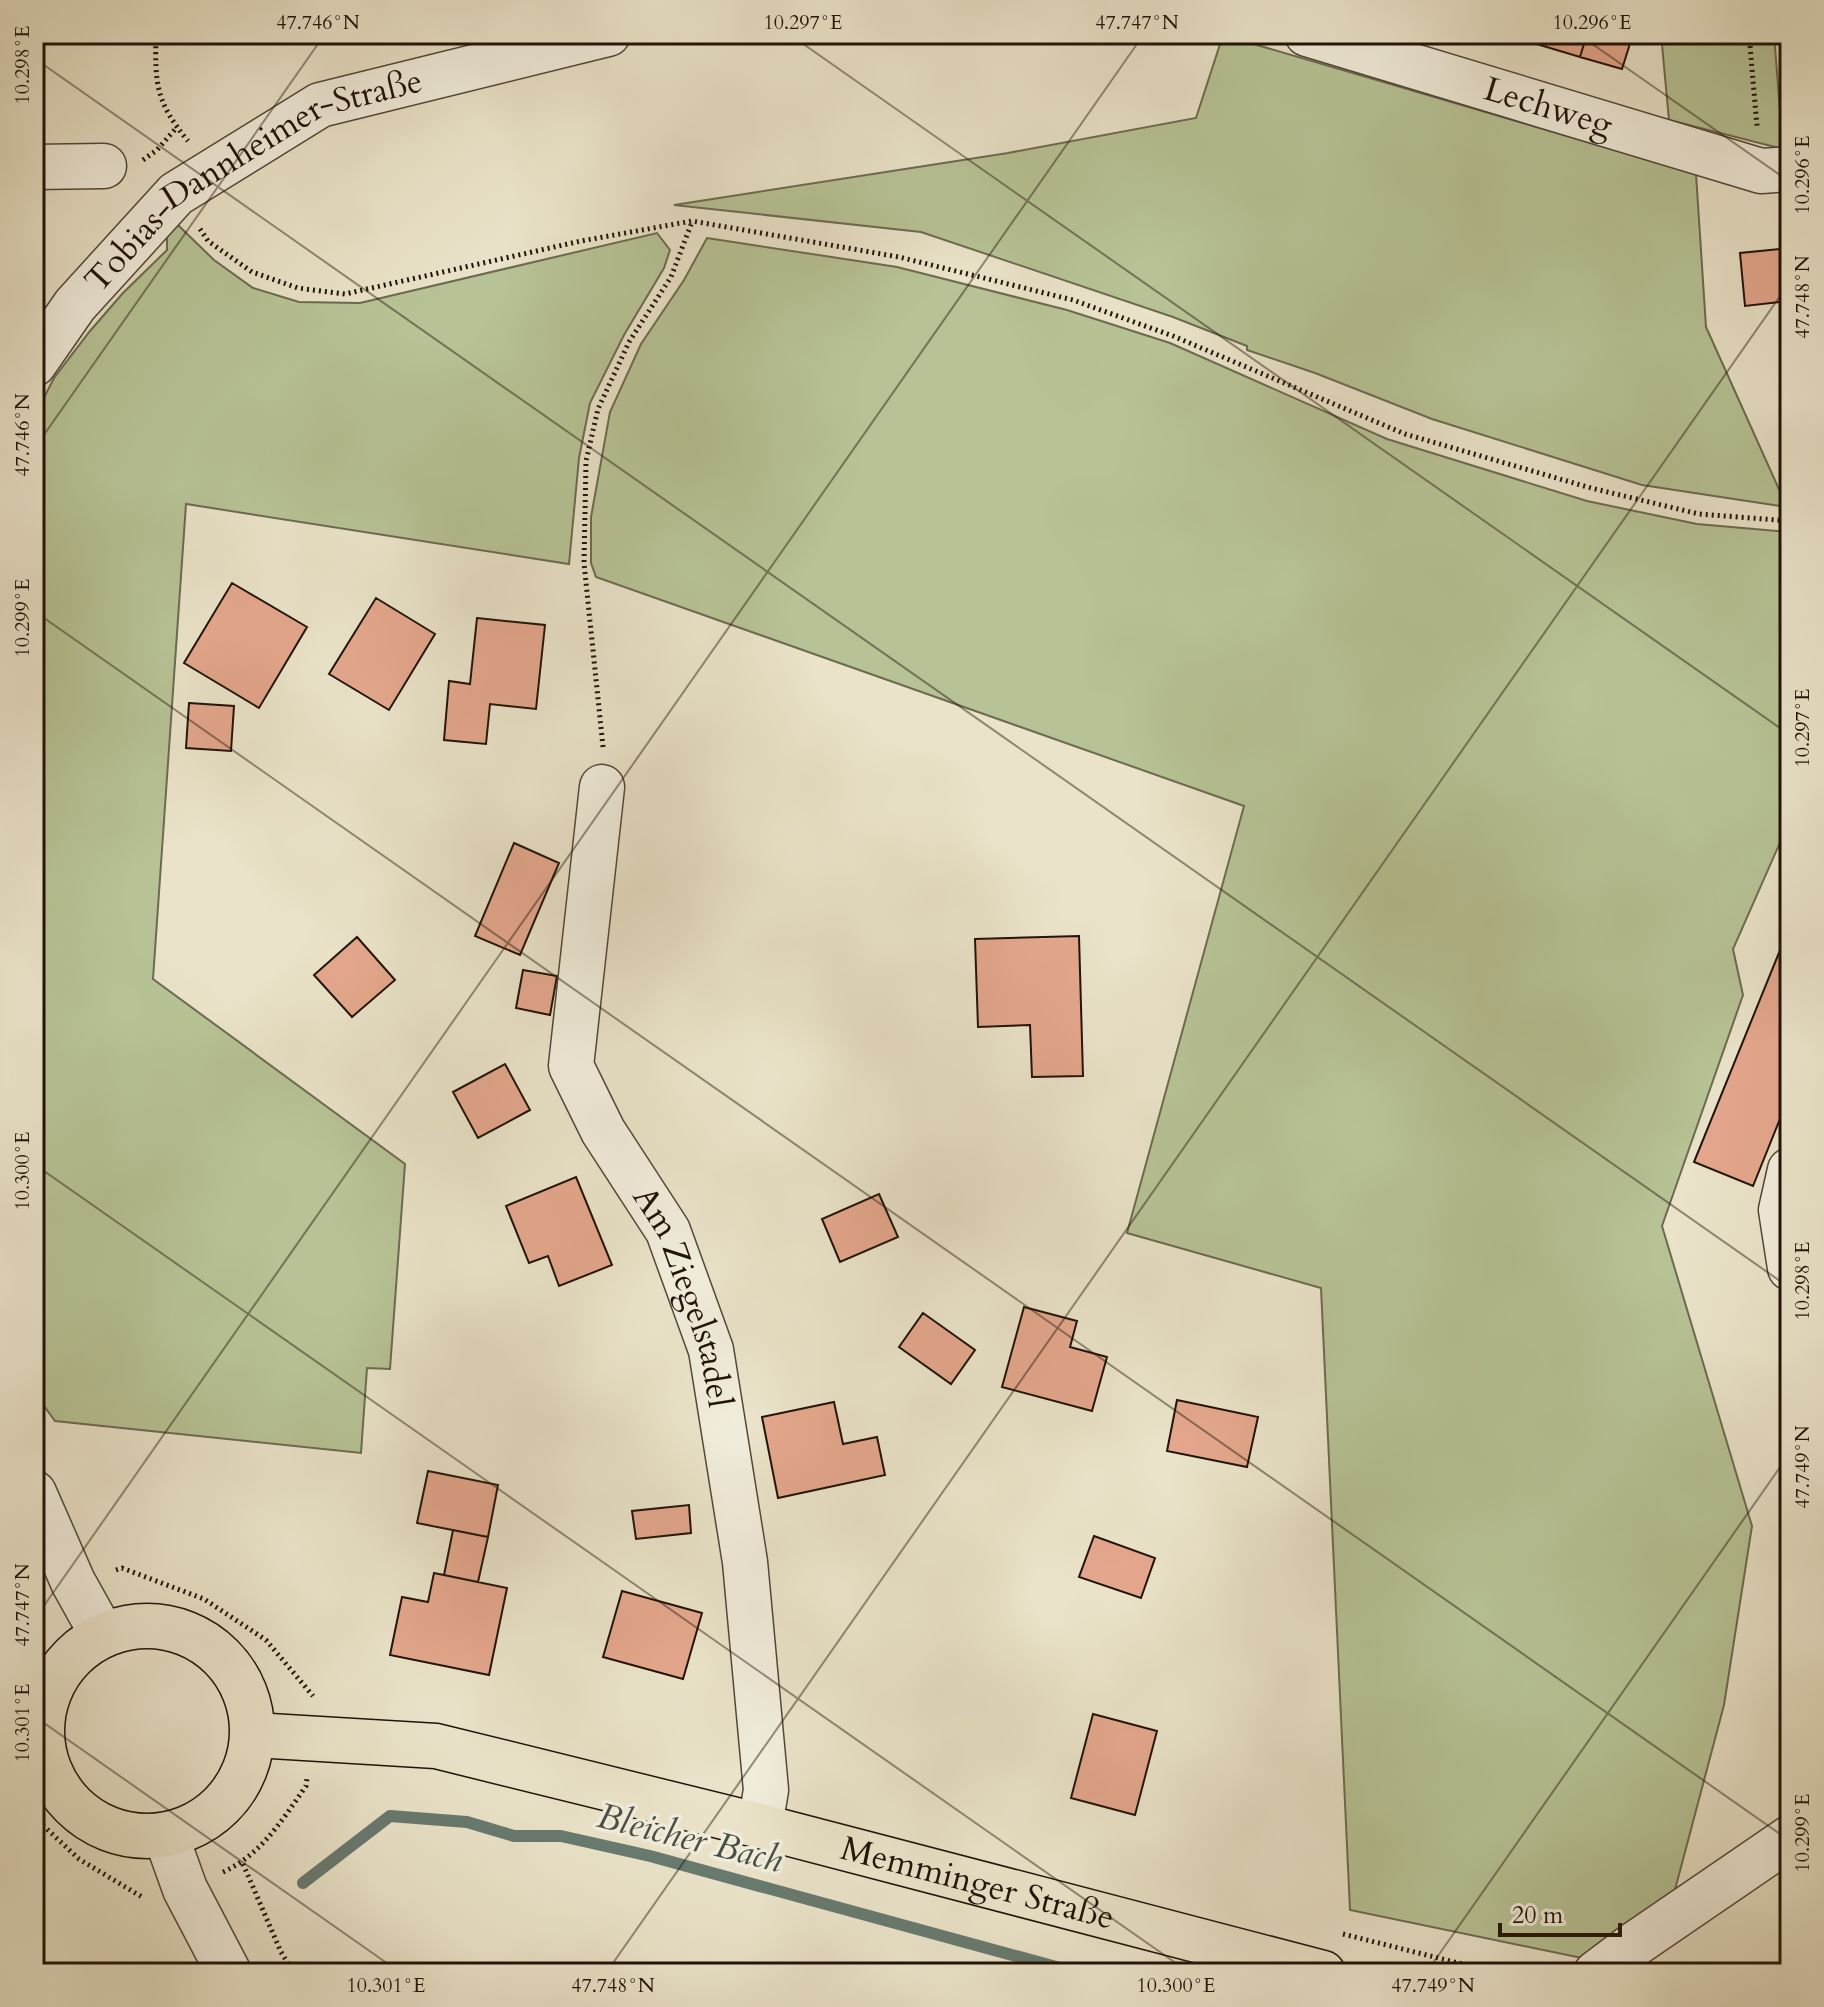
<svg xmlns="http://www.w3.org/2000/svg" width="1824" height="2007" viewBox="0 0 1824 2007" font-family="Cardo,serif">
<rect width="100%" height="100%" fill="#eae3c9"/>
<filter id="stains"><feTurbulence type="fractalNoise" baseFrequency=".0025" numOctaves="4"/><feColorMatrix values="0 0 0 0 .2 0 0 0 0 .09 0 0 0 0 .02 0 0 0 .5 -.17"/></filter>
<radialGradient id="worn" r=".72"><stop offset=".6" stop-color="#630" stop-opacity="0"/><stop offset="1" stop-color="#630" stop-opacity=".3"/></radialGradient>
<!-- green -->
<path fill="#b7c396" stroke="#6c6b50" stroke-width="2" d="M1661,34h113l9,115 -114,-29z
M1223,35l473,139 10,153 81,180 -145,-22 -210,-66 -117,-46 -68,-23v-4l-74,-29 -252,-85 -247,-27 334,-52 188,-35z
M178,225l36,35 39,28 46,14 61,1 297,-70 13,17 -6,18 -40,67 -34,68 -11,55 -10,106 -383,-60 -33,475 252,185 -15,205 -23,-1 -6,85 -306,-32 -21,-29v-975l20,-39 36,-47 33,-38 44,-43v-14z
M707,238l190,29 170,43 103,33 217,96 200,62 110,23 93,8v288l-57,129 10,46 -81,231 90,300 -28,179 -52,196 -76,60 -246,-51 -29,-622 -194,-55 117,-427 -648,-229 -5,-14v-46l19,-105 31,-68 43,-64z"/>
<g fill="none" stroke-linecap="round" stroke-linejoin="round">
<!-- stream -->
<path stroke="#687a70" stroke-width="12" d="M34,1856l3,1
M303,1883l87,-67 77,6 47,14h47l89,20 428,117"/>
</g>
<!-- building -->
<path fill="#e4a78d" stroke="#201309" stroke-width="2" d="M1502,34h41l-3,11z
M1543,34h44l-7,23 -40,-12z
M1587,34h46l-11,35 -42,-12z
M1790,248v53l-45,5 -5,-53z
M232,583l75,44 -48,81 -75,-45z
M376,598l59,36 -46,76 -60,-36z
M477,618l68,7 -9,84 -46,-5 -4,40 -42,-4 5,-59 21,3z
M189,703l45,3 -3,45 -45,-3z
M514,843l45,20 -39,92 -45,-19z
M1787,933l3,1v160l-37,92 -59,-24z
M1079,936l4,140 -51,1 -2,-52 -52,2 -3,-88z
M357,937l38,43 -43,37 -38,-42z
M523,970l34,6 -7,39 -34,-7z
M505,1064l25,46 -52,28 -25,-46z
M576,1177l36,88 -53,21 -11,-30 -19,7 -23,-57z
M879,1194l19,43 -58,25 -18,-43z
M1024,1307l53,14 -7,26 37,10 -15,54 -90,-24z
M923,1313l52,37 -24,34 -52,-37z
M1177,1400l81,17 -11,50 -80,-16z
M834,1402l9,42 34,-7 8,38 -107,23 -16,-81z
M428,1471l70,14 -10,52 -71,-14z
M689,1505l2,28 -55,6 -4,-28z
M453,1530l35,7 -10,45 -34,-7z
M1094,1536l61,22 -14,40 -62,-21z
M434,1573l73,15 -18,87 -99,-20 12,-58 26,5z
M622,1591l80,22 -19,66 -80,-22z
M1093,1714l64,17 -22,84 -64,-17z"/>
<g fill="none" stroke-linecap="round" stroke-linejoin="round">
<!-- minor casing -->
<g stroke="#524739" stroke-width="47">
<g id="minor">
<path id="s1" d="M1307,34l454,137 29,-2"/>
<path d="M34,167l70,-1"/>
<path id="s2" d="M34,364l41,-59 101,-111 144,-89 288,-71"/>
<path id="s3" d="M602,787l-31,279 32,65 65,100 43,119 34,212 21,228 -6,36"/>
<path d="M1790,1170l-9,40 9,58"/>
<path d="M34,1493l39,89 29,52"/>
<path d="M166,1836l19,53 44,84"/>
<path d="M1596,1973l36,-27 158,-108"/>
</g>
</g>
<!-- major casing -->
<g stroke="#201309" stroke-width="47">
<g id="major">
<circle cx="147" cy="1731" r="105"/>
<path id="s4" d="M253,1735l183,11 324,80 563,147"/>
</g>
</g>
<!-- path -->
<path stroke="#201309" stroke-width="5" stroke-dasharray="2 4" stroke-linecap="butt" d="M156,34c-1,49 -1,67 32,107
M1749,34l8,92
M143,160l14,-10 20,-23
M200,229l8,12 44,31 46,16 47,6 236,-53 111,-20 207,36 174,43 100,36 232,98 186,54 108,26 91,7
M603,747l-19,-184 2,-102 12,-52 31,-67 42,-65 21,-55
M116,1570l6,-2 82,31 62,41 47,56
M34,1817l45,42 63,38
M243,1864l38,88 13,21
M223,1872c38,-17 60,-53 83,-86l1,-8
M1343,1934l155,39"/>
<!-- minor -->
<use href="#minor" stroke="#f1eddc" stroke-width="44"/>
<!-- major -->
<use href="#major" stroke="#eae3c9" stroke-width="44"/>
</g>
<!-- ticks -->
<path fill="none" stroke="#201309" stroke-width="2" stroke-opacity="0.45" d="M789,34l1001,701M1578,34l212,148M34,58l1756,1230M34,449l291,-415M34,611l1756,1230M34,1164l1156,809M34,1620l1110,-1586M34,1716l367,257M606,1973l1184,-1691M1426,1973l364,-520"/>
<g text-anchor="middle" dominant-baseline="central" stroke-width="7" stroke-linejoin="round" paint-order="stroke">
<!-- street labels -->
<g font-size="34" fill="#201309" stroke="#f1eddc">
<text stroke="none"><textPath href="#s1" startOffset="252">Lechweg</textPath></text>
<text stroke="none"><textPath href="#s2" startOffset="296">Tobias-Dannheimer-Straße</textPath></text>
<text stroke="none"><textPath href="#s3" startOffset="540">Am Ziegelstadel</textPath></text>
<text stroke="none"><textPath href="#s4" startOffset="742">Memminger Straße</textPath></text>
</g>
<!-- water labels -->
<g font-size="36" font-style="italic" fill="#4a4f45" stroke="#f1eddc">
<text transform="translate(690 1838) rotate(14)">Bleicher Bach</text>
</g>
</g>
<!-- margin -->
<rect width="1824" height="2007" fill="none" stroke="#eae3c9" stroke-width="88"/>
<!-- scale -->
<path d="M1500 1923v12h120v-12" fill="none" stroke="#201309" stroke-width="4"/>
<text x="1512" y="1923" font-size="24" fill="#201309" stroke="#f1eddc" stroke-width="6" paint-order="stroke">20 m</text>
<rect x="44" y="44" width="1736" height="1919" fill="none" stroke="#201309" stroke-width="3"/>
<g font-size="20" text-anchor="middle" fill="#201309">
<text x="318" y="29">47.746°N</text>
<text x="803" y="29">10.297°E</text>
<text x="1137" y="29">47.747°N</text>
<text x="1592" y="29">10.296°E</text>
<text transform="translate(22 65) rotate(-90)" y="7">10.298°E</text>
<text transform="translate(1802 175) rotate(-90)" y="7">10.296°E</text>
<text transform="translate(1802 297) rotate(-90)" y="7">47.748°N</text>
<text transform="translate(22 435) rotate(-90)" y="7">47.746°N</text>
<text transform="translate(22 618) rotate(-90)" y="7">10.299°E</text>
<text transform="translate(1802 728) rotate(-90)" y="7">10.297°E</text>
<text transform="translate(22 1171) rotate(-90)" y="7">10.300°E</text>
<text transform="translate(1802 1281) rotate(-90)" y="7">10.298°E</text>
<text transform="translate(1802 1467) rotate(-90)" y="7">47.749°N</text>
<text transform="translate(22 1605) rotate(-90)" y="7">47.747°N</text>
<text transform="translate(22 1723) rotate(-90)" y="7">10.301°E</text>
<text transform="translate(1802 1833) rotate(-90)" y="7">10.299°E</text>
<text x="386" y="1992">10.301°E</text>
<text x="613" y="1992">47.748°N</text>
<text x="1176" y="1992">10.300°E</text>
<text x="1433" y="1992">47.749°N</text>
</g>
<rect width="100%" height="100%" filter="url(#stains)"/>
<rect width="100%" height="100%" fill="url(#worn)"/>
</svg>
